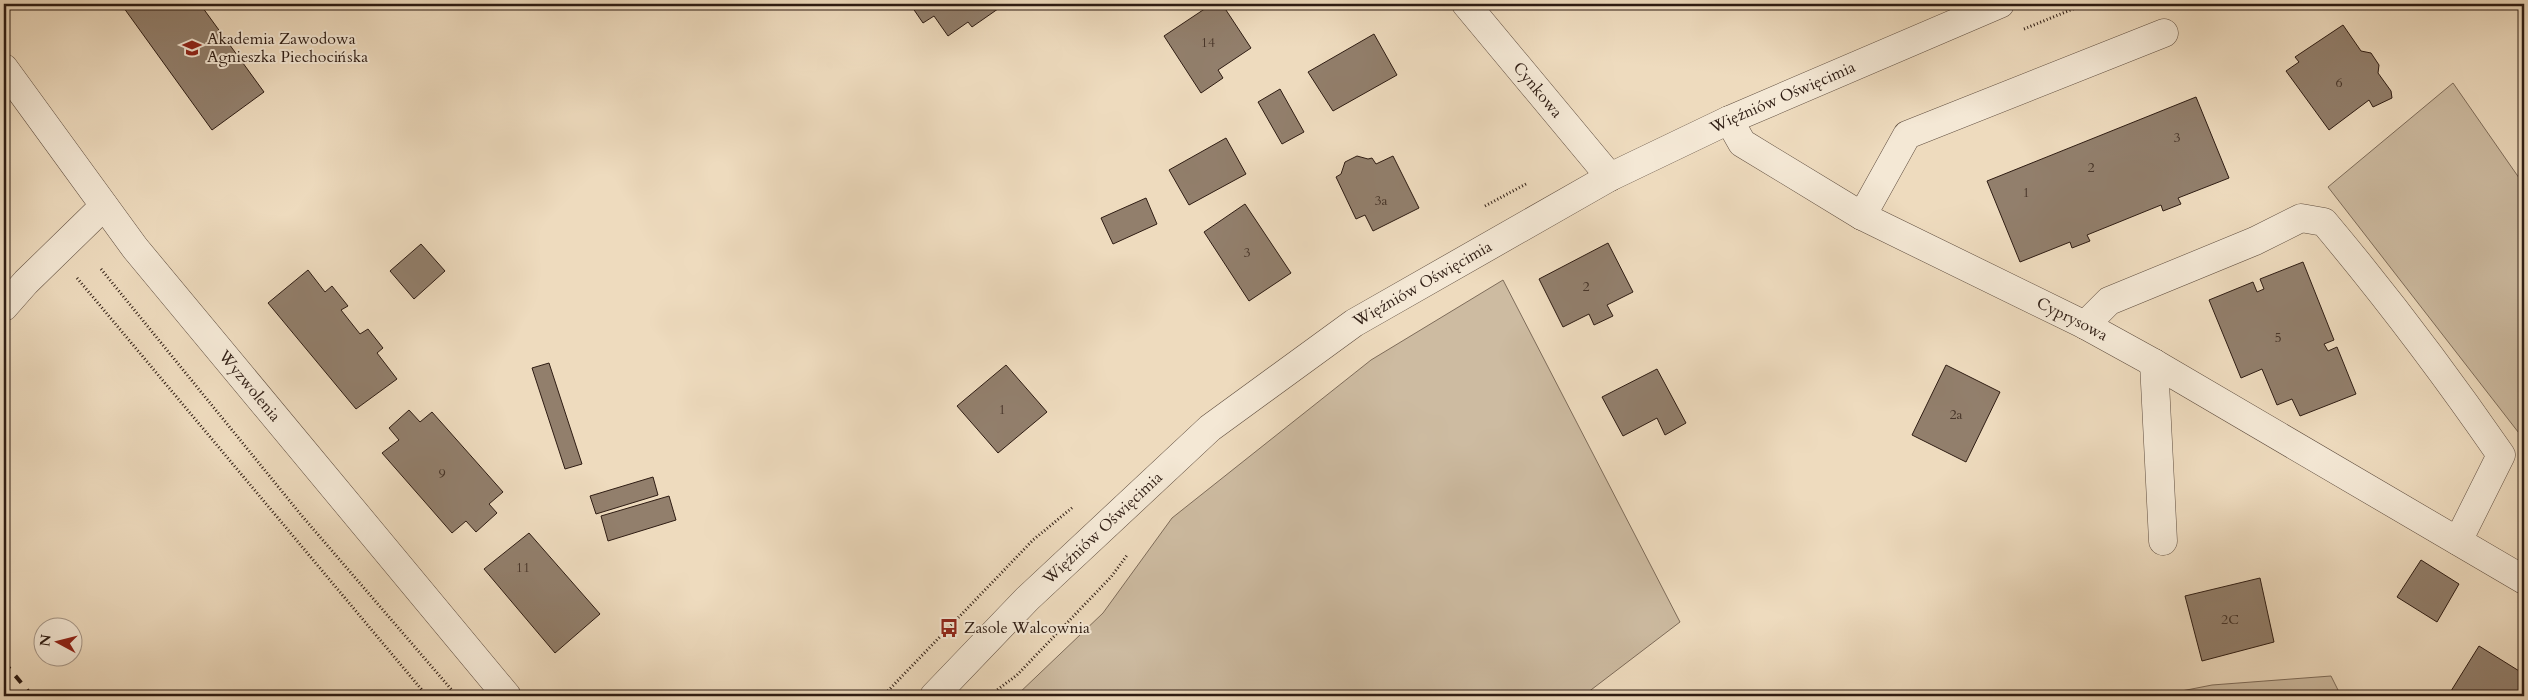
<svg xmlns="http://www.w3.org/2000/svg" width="2528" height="700" viewBox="0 0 2528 700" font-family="Cardo,serif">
<rect width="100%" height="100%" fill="#eedbbe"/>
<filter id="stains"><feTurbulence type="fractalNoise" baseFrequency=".004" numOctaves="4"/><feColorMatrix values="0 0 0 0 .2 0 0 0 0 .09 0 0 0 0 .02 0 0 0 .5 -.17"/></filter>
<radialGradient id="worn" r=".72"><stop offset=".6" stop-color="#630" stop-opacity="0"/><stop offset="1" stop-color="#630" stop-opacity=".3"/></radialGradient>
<!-- green -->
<path fill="#cdbba1" stroke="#7e6c5a" d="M2453,83l71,102v300l-3,-2 1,-46 -194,-250z
M1503,280l177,342 -97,74h-567l87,-83 69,-95 199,-158z
M2331,676l10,20h-185l56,-11z"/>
<!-- building -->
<path fill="#927f6c" stroke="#2e1c13" d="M121,4h79l64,88 -52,38z
M910,4h95l-33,23 -4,-5 -20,14 -14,-20 -11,7z
M1212,4h10l29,44 -33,22 5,8 -22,15 -37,-57z
M2343,25l18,26 10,2 8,12 -1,8 13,18 1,7 -19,9 -4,-7 -40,30 -43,-59 13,-9 -4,-5z
M1374,34l23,41 -64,36 -25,-39z
M1280,89l24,43 -22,12 -24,-42z
M2196,97l33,81 -51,20 3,6 -18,7 -2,-6 -74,30 3,6 -18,7 -2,-6 -50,20 -33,-81z
M1226,138l20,36 -57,31 -20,-35z
M1357,156l11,3 4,-1 4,6 17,-8 26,52 -46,23 -8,-16 -9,4 -20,-42 5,-3 4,-12z
M1146,198l11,26 -44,20 -12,-26z
M1245,204l46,69 -42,28 -45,-69z
M1608,243l25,49 -26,13 6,11 -19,9 -5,-11 -26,13 -24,-48z
M421,244l24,27 -31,28 -24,-28z
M2303,262l31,78 -10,4 4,7 9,-4 19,47 -56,22 -8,-17 -15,6 -15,-36 -21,9 -32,-78 44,-18 4,10 7,-3 -4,-10z
M308,270l17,22 7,-6 16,20 -7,4 19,24 8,-5 15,19 -6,5 20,26 -41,30 -88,-106z
M549,363l33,101 -17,5 -33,-101z
M1006,365l41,47 -49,41 -41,-47z
M1946,365l54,27 -34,70 -54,-27z
M1657,369l29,54 -21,12 -8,-17 -34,18 -21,-39z
M409,410l11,12 12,-10 71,80 -14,12 8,9 -21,19 -10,-11 -14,12 -70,-80 17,-13 -10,-12z
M653,477l5,18 -62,19 -6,-18z
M669,496l7,24 -68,21 -7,-25z
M529,533l71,81 -45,39 -71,-84z
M2421,560l38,24 -22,38 -40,-25z
M2260,578l14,64 -72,19 -17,-65z
M2479,646l45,28v22h-66l-7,-5z"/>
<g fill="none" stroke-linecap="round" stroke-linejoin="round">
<!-- minor casing -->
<g stroke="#5e4c3e" stroke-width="29">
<g id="minor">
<path id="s1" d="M1466,4l144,173"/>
<path id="s2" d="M4,68l131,180 372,448"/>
<path id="s3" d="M1729,120l13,23 120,73 223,109 69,38 370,217"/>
<path d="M1862,216l45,-81 257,-102"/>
<path d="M4,307l22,-25 78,-76"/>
<path d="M2085,325l24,-24 146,-60 46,-23 23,4c63,75 121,152 177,233l-43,86"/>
<path d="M2154,363l9,178"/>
<path id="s4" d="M934,696l93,-97 183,-171 144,-105 256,-146 119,-57 271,-116"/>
</g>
</g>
<!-- path -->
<path stroke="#2e1c13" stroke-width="3" stroke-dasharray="1 2.5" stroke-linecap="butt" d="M2024,29l61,-25
M1485,206l41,-22
M101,269l201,247 155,180
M77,278l350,418
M883,696l150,-156 40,-33
M989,696l28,-21 94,-98 17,-23"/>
<!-- minor -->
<use href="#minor" stroke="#f4e8d5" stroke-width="28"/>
<!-- rail -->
<path stroke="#2e1c13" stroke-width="4" stroke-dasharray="9 9" stroke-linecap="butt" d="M4,662l28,34"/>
</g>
<!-- icons -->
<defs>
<g id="school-bare" transform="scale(1.5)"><path d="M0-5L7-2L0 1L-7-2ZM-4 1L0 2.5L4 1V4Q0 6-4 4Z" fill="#8f2418" stroke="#f4e8d5" stroke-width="2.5" paint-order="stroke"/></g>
<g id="bus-bare" transform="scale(1.5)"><path d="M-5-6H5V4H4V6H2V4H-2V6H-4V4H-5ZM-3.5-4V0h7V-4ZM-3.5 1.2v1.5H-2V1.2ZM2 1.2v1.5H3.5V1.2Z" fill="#8f2418" stroke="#f4e8d5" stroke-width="2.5" paint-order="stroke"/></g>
</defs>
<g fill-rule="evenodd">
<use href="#school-bare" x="192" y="48"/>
<use href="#bus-bare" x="949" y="628"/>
</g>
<g text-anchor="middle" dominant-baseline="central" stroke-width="4" stroke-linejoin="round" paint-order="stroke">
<!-- number labels -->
<g font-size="14" fill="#473529">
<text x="1208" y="42">14</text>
<text x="2339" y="82">6</text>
<text x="2177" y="137">3</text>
<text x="2091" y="167">2</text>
<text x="2026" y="192">1</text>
<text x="1381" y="200">3a</text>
<text x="1247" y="252">3</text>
<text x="1586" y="286">2</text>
<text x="2278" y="337">5</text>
<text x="1002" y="409">1</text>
<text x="1956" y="414">2a</text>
<text x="442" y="473">9</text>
<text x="523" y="567">11</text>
<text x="2230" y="619">2C</text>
</g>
<!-- poi labels -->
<g font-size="16" fill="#2e1c13" stroke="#f4e8d5" text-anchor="start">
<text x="207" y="39">Akademia Zawodowa<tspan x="207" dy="18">Agnieszka Piechocińska</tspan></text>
<text x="964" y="628">Zasole Walcownia</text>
</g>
<!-- street labels -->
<g font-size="16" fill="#2e1c13" stroke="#f4e8d5">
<text stroke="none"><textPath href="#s1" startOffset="112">Cynkowa</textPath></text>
<text stroke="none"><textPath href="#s4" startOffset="1048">Więźniów Oświęcimia</textPath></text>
<text stroke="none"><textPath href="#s4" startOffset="642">Więźniów Oświęcimia</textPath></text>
<text stroke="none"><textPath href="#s3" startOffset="401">Cyprysowa</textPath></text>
<text stroke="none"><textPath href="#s2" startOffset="402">Wyzwolenia</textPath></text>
<text stroke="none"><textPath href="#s4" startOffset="238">Więźniów Oświęcimia</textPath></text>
</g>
</g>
<!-- margin -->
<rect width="2528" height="700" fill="none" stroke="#eedbbe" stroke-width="20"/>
<rect x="5" y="5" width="2518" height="690" fill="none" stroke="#2e1c13" stroke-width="2.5"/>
<rect x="10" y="10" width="2508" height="680" fill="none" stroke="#2e1c13"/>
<!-- north arrow -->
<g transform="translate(58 642) rotate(277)"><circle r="24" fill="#f4e8d5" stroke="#a59687"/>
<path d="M0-4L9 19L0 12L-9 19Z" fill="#8f2418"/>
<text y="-8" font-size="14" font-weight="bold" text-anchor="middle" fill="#2e1c13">N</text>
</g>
<rect width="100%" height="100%" filter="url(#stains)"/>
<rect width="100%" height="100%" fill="url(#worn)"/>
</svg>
